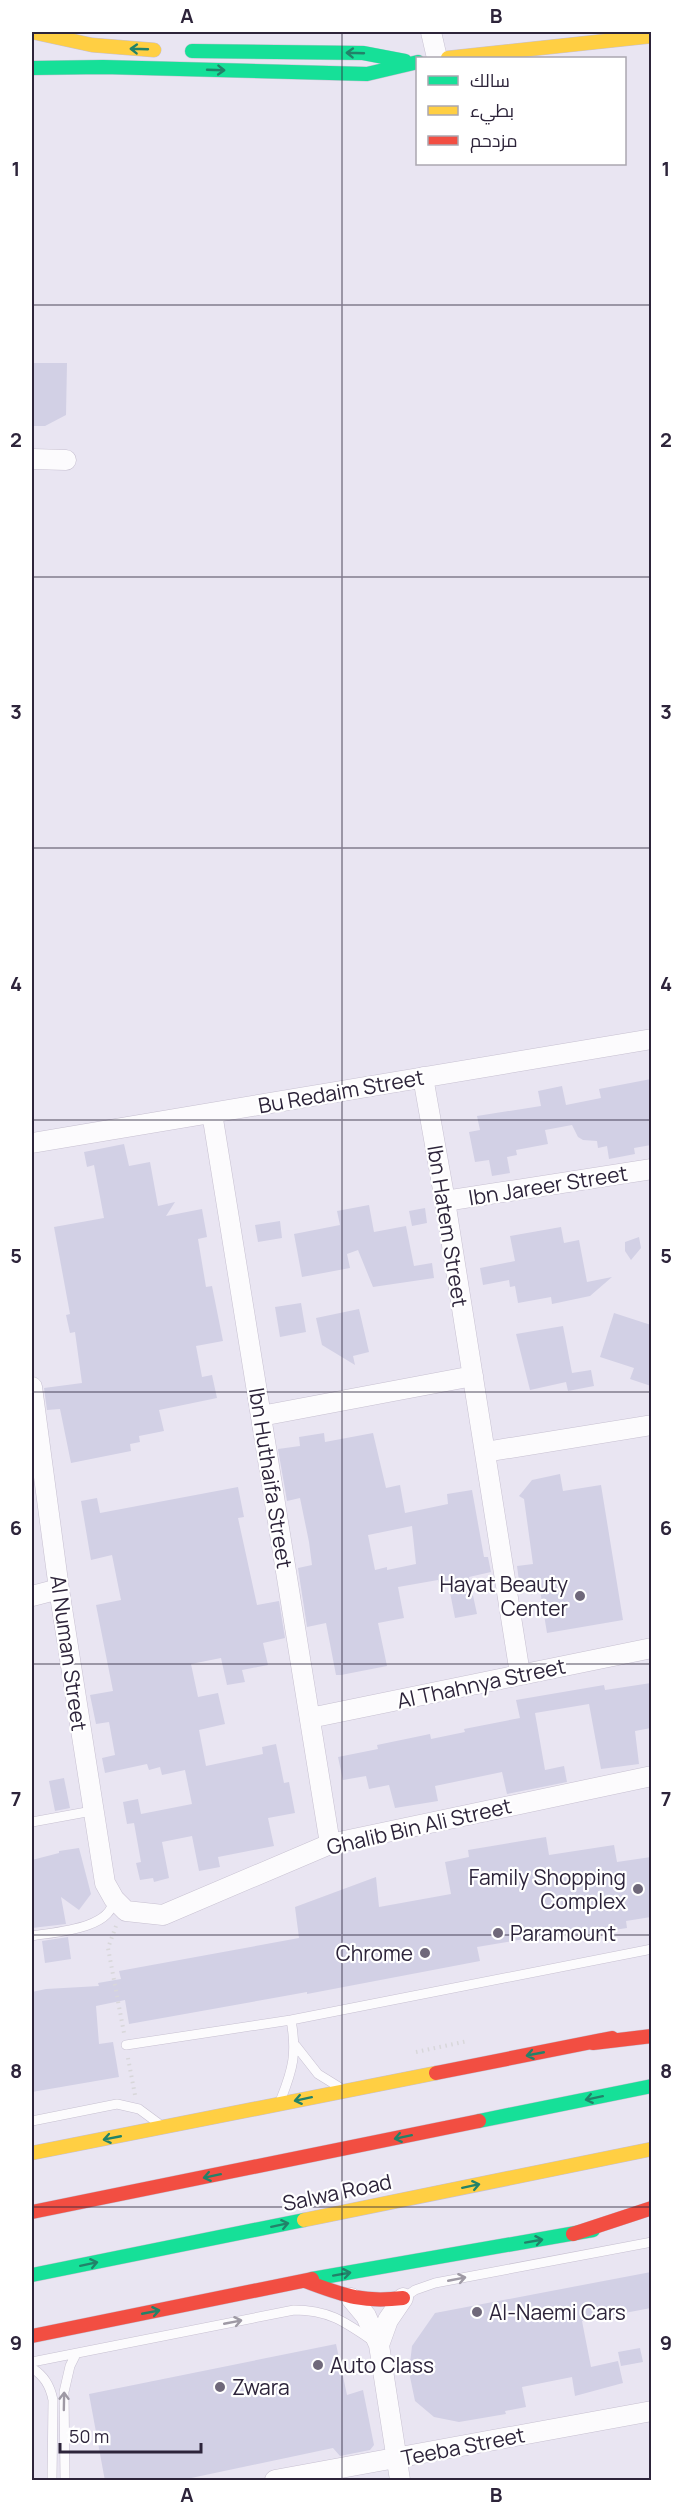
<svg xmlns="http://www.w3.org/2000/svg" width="683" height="2512" viewBox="0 0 683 2512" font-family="Manrope,Cairo,sans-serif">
<rect width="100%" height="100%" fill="#e9e5f2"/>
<!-- building -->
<path fill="#d2d0e5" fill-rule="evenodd" d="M32,363h35l-1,52 -21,11h-13z
M651,1079v66l-17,3 1,6 -26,5 -2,-13 -9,2 -1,-7 -14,-1 -5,-3 -6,-12 -27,5 3,14 -32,6 1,5 -10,2 3,16 -18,3 -3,-16 -14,2 -6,-30 11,-2 -3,-14 64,-10 -3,-15 24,-5 4,19 35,-7 -2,-9z
M124,1144l5,22 21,-4 8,44 17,-4 -9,14 36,-7 5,28 -9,2 8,48 6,-1 11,55 -27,5 6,31 10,-2 5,23 -58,12 5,21 -25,5 1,6 -10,2 1,7 -60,12 -11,-54 -13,1 -3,-22 38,-5 -7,-51 -5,1 -4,-18 4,-1 -16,-87 50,-9 -10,-53 -7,2 -3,-15z
M369,1205l5,27 32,-6 8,40 18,-3 2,15 -61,9 -15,-37 -11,4 3,14 -48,9 -8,-43 46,-9 -3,-14z
M425,1208l2,15 -15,3 -3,-15z
M280,1221l2,17 -24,4 -3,-17z
M561,1227l3,16 15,-3 8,42 25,-5 -22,19 -38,8 -1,-7 -33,6 -3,-17 -5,1 -1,-7 -26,5 -3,-17 35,-7 -5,-25z
M639,1237l2,11 -10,12 -6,-9v-9z
M301,1303l5,29 -26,5 -5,-30z
M359,1309l10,43 -16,4 2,9 -33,-20 -6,-27z
M614,1313l37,12v61l-21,-7 4,-11 -34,-11z
M563,1326l9,47 19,-3 3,16 -26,5 -2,-9 -36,8 -14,-56z
M324,1433l1,9 48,-9 13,55 14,-3 5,28 43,-9 -1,-10 25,-4 12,67h4l3,15 -22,5 8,37 -22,4 -7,-36 -9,2 -1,-4 -40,7 6,31 -26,5 9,43 -46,9h-5l-10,-52 -19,4 -9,-59 14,-3 -3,-23 -9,-44 -13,3 -9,-52 22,-3 -1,-9zM412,1526l4,38 -29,6v-3l-12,3 -7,-35z
M560,1474l3,17 38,-6 22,135 -76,13 -9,-55 -19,3 -2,-15 16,-2 -9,-65 -5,-3 13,-16z
M238,1487l6,30 -6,1 19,87 22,-4 6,37 -22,5 5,22 -26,5 3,12 -18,3 -6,-27 -30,6 7,33 20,-4 7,31 -26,6 7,36 57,-12 -1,-7 14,-3 8,39 5,-1 6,31 -27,5 6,28 -56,11 2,10 -21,4 -7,-35 -30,6 7,36 -15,4 -1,-4 -13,2 -4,-17 5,-1 -7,-39 -7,1 -4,-22 15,-3 3,15 51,-10 -7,-34 -23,5 -2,-8 -11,3 -2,-6 -42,9 -3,-15 13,-3 -6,-33 -13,2 -6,-29 23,-4 -17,-86 25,-5 -9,-45 -21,5 -10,-59 16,-3 3,15z
M651,1683v45l-16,3 4,33 -38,5 -12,-65 -54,9 10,57 19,-4 3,16 -60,12 -5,-22 -67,14 3,15 -43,7 -6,-23 -20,4 -3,-13 -23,4 -5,-23 40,-8 -1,-4 53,-11 1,5 34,-7 -1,-3 56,-11 -4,-18 88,-15 1,5z
M64,1778l6,30 -15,3 -6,-30z
M546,1837l3,18 65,-10 3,17 34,-5v60l-25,4 1,7 -59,9 -1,-5 -90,15 3,14 -173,33v-2l-178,32 -4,-24 -29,6 3,38 14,-2 6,35 -87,15v-100l14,-3 53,-3 -1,-3 23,-4 -2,-8 180,-33 -4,-31 81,-30 3,30 72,-13 -6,-32 24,-5 -1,-7z
M79,1848l12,46 -12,16 -18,-13 5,27 -34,4v-68l27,-7v-2z
M68,1937l3,22 -26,4 -3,-22z
M651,2272v36l-69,13 9,46 27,-6 5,22 -48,13 -3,-19 -50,10 4,20 -21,4 1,3 -47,8 -25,-5 -19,-16 -6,-29 3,-26 23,-33z
M336,2344l11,51 16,-5 11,55 -4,5 -30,6 -7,-8 -156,33h-72l-16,-87z
M640,2348l3,14 -22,4 -3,-14z"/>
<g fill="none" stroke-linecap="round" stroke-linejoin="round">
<!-- lane casing -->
<g stroke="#c7c0d1" stroke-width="10">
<path id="lane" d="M32,1822l60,-11
M32,1936c22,-4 80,-7 81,-36
M126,2045l165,-25 361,-71
M296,2046l22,28 21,13
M281,2099c12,-30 16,-46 10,-79
M32,2121l85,-17 22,5 19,14
M405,2297l10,-7 20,-7 217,-41
M32,2362l262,-52c35,0 51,12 79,31
M32,2368c12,8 18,17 21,32l-1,80
M65,2480l-1,-88 6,-26 6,-12"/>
</g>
<!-- street casing -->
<g stroke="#c7c0d1" stroke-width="21">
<path id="street" d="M431,32l6,26
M32,459l34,1
M423,1077l22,124 75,473
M212,1113l118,731
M32,1143l620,-104
M445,1201l207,-32
M32,1387l27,202 46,294 9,16 12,12 37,4 167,-71 322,-68
M261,1416l212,-40
M485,1452l167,-27
M32,1596l27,-7
M310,1718l342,-70
M351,2298l15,18 13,29 21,135
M379,2345l9,-25 15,-22
M275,2480l377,-69"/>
</g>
<!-- fast casing -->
<g stroke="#c7c0d1" stroke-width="15">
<path id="fast" d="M192,51l171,2 42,8
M32,68l71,-1 264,7 51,-12
M479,2121l173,-35
M32,2275l272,-55
M312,2279l281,-49"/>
</g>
<!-- slow casing -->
<g stroke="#c7c0d1" stroke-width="15">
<path id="slow" d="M32,32l60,13 62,5
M448,58l204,-22
M32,2153l404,-80
M304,2220l348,-71"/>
</g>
<!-- jam casing -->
<g stroke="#c7c0d1" stroke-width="15">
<path id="jam" d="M593,2043l59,-7
M436,2073l176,-35
M32,2212l447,-91
M573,2234l79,-26
M305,2281c38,14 56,22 98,17
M32,2336l280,-57"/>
</g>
<!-- path -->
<path stroke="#d8d7da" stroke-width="4" stroke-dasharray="1.5 4.5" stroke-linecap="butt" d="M116,1926l-8,22 16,85
M416,2052l52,-11
M128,2058l7,37"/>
<!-- lane -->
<use href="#lane" stroke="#fcfbfd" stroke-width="9"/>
<!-- street -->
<use href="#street" stroke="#fcfbfd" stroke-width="20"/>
<!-- fast -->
<use href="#fast" stroke="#16e098" stroke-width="14"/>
<!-- slow -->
<use href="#slow" stroke="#ffcf43" stroke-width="14"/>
<!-- jam -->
<use href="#jam" stroke="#f24e42" stroke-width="14"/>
</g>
<!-- one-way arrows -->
<defs><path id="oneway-shaft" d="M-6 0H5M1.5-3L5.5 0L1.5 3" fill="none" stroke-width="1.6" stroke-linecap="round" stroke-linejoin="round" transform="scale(1.5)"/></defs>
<g stroke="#228269">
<use href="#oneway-shaft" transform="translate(139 49) rotate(-178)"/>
<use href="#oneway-shaft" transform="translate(355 53) rotate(-178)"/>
<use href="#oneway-shaft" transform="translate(216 70) rotate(2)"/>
<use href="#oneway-shaft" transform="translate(535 2054) rotate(169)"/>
<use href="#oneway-shaft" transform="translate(594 2098) rotate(168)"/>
<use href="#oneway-shaft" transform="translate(303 2099) rotate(168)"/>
<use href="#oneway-shaft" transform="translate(403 2137) rotate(168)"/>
<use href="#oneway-shaft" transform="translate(112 2138) rotate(169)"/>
<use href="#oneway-shaft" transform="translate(212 2176) rotate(168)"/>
<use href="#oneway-shaft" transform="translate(471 2186) rotate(-12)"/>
<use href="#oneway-shaft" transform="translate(280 2225) rotate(-12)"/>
<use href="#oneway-shaft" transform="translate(534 2241) rotate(-10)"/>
<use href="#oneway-shaft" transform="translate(89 2264) rotate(-12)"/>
<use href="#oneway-shaft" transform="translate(342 2274) rotate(-10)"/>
<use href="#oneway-shaft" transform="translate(151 2312) rotate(-11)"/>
</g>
<g stroke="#9f9aa5">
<use href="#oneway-shaft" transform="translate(457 2279) rotate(-11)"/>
<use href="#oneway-shaft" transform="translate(233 2322) rotate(-11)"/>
<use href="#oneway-shaft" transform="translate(64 2401) rotate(-89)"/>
</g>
<!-- grid -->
<path fill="none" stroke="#2d243a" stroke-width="1.5" stroke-opacity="0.55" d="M342,32v2448M32,305h620M32,577h620M32,848h620M32,1120h620M32,1392h620M32,1664h620M32,1935h620M32,2207h620"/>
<!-- markers -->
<g fill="#6f687a" stroke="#fff" stroke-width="2">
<circle cx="580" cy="1596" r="6"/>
<circle cx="638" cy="1889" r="6"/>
<circle cx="498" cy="1933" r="6"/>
<circle cx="425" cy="1953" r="6"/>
<circle cx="477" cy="2312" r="6"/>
<circle cx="318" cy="2365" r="6"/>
<circle cx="220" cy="2387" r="6"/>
</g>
<g text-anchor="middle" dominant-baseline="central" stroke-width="4.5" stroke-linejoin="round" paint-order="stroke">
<!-- street labels -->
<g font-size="21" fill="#2d243a" stroke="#fff">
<text transform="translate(341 1091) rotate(-10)">Bu Redaim Street</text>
<text transform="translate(548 1185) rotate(-9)">Ibn Jareer Street</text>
<text transform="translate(448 1226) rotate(81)">Ibn Hatem Street</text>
<text transform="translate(271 1478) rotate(81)">Ibn Huthaifa Street</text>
<text transform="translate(69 1653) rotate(82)">Al Numan Street</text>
<text transform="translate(481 1683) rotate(-12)">Al Thahnya Street</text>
<text transform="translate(419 1826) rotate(-13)">Ghalib Bin Ali Street</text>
<text transform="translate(337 2192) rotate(-12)">Salwa Road</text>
<text transform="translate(463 2446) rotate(-11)">Teeba Street</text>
</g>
<!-- poi labels -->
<g font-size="21" fill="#2d243a" stroke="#fff" text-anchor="start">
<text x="568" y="1584" text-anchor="end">Hayat Beauty<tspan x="568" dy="24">Center</tspan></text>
<text x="626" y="1877" text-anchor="end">Family Shopping<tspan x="626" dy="24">Complex</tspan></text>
<text x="510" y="1933">Paramount</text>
<text x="413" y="1953" text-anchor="end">Chrome</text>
<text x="489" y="2312">Al-Naemi Cars</text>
<text x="330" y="2365">Auto Class</text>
<text x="232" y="2387">Zwara</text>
</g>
</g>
<!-- border -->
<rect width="683" height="2512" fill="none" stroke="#ffffff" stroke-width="66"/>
<!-- legend -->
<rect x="416" y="57" width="210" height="108" fill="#ffffff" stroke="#aba7b0" stroke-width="1.5"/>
<rect x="428" y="76" width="30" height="9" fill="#16e098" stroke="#aba7b0" stroke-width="1.5"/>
<text x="470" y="87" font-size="18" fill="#2d243a">سالك</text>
<rect x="428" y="106" width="30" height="9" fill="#ffcf43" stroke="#aba7b0" stroke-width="1.5"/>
<text x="470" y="117" font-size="18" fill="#2d243a">بطيء</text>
<rect x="428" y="136" width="30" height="9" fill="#f24e42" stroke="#aba7b0" stroke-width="1.5"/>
<text x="470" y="147" font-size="18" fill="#2d243a">مزدحم</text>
<!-- scale -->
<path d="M60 2443v9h141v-9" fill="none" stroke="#2d243a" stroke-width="3"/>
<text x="69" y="2443" font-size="18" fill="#2d243a" stroke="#ffffff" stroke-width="4.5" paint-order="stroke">50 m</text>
<rect x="33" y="33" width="617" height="2446" fill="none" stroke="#2d243a" stroke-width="2"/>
<g font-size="20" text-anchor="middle" font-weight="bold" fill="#2d243a">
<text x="187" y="23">A</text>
<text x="496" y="23">B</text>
<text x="16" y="176">1</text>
<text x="666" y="176">1</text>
<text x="16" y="447">2</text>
<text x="666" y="447">2</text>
<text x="16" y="719">3</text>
<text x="666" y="719">3</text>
<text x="16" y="991">4</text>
<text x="666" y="991">4</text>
<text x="16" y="1263">5</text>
<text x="666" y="1263">5</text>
<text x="16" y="1535">6</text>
<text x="666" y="1535">6</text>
<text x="16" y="1806">7</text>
<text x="666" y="1806">7</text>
<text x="16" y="2078">8</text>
<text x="666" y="2078">8</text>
<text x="16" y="2350">9</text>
<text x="666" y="2350">9</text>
<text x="187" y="2502">A</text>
<text x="496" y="2502">B</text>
</g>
</svg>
